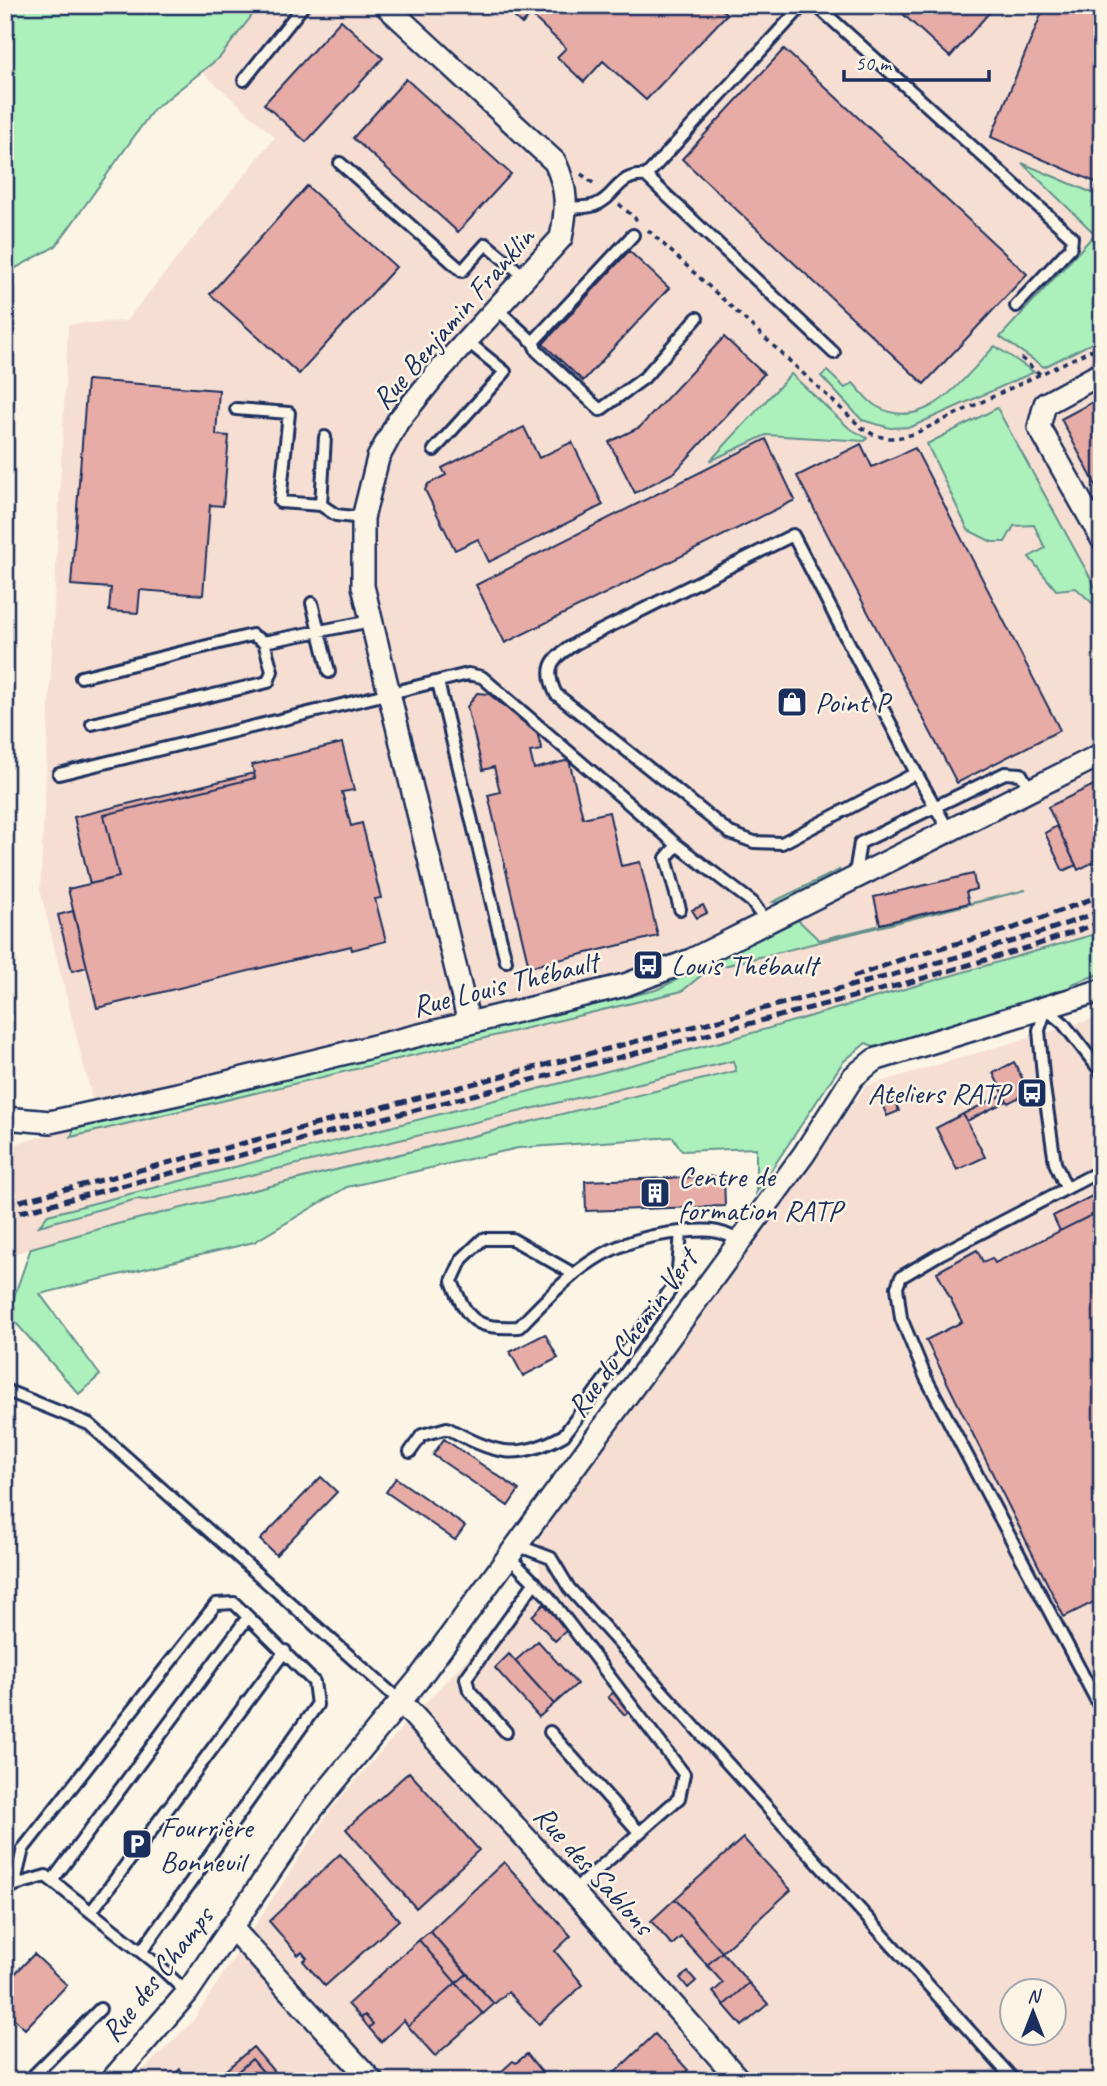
<svg xmlns="http://www.w3.org/2000/svg" width="1107" height="2086" viewBox="0 0 1107 2086" font-family="Caveat,sans-serif">
<rect width="100%" height="100%" fill="#fcf5e5"/>
<filter id="ink" filterUnits="userSpaceOnUse"><feTurbulence type="fractalNoise" baseFrequency=".0143" numOctaves="2"/><feDisplacementMap in="SourceGraphic" scale="14" xChannelSelector="R" yChannelSelector="G"/><feConvolveMatrix kernelMatrix="1 2 1 2 8 2 1 2 1" color-interpolation-filters="sRGB"/></filter>
<g filter="url(#ink)">
<!-- built -->
<path fill="#f6dfd2" fill-rule="evenodd" d="M260,5h842v948l-231,88 -751,183 -115,32v-110l93,-23 -58,-233 28,-566 58,-3 149,-184 -73,-65 18,-15z
M1102,1016v1065h-113l-7,-8 5,8h-855l60,-59 139,-213 74,-85 136,-143 -4,-41 329,-454zM1012,1992h42v42h-42z"/>
<!-- green -->
<path fill="#acf1bc" stroke="#64908d" stroke-width="2" d="M5,5h255l-40,52 -67,53 -97,136 -51,28z
M1022,163l80,34v141l-58,29 -44,-30 95,-103z
M995,346l39,26 -123,55 -21,1 -28,-8 -41,-44 6,-5 18,17 8,-5c7,7 14,18 23,23 50,29 87,-28 119,-60z
M791,374l58,54 18,10 -2,3 -99,-6 -56,26z
M997,408l105,191v13l-26,-24 -20,2 -27,-33 16,-9 -11,-23 -20,1 -9,16h-13l-24,-12 -41,-86z
M839,870l-1,6 -56,28 -9,-2z
M1026,890l-318,80 -26,21 -611,146 3,-8 582,-139 142,-70 21,20z
M1102,932v41l-30,11 1,6 -198,57 -9,-4 -23,19 -87,131v-45l-74,3 -9,-14 -155,11 -171,39 -93,55 -214,52 60,81 -21,19 -71,-80 23,-66 86,-24 619,-153 -3,-10 -587,139 -9,-1 -98,27 9,-11 680,-175z"/>
<!-- building -->
<path fill="#e7aca6" stroke="#1b2f5e" stroke-width="2" d="M501,5h216l10,9 -81,86 -43,-39 -19,21 -27,-25 9,-9 -35,-33 -9,9z
M893,5h103l-46,52z
M1045,5h24l33,14v166l-111,-48z
M341,20l42,38 -77,84 -42,-38z
M784,49l243,225 -103,110 -242,-225z
M406,79l105,95 -53,58 -105,-94z
M307,186l89,81 -97,107 -89,-80z
M629,251l40,37 -86,93 -40,-37z
M724,337l40,37 -89,98 -40,21 -26,-51 31,-15z
M87,380l132,10 -3,45 13,1 -6,70 -13,-1 -7,90 -63,-5 -2,23 -29,-2 2,-23 -40,-3z
M1102,397v100l-41,-78z
M524,427l15,31 33,-16 31,63 -114,57 -11,-23 -23,11 -30,-60 3,-6 18,-9 -4,-7z
M766,439l29,61 -290,143 -29,-58z
M861,444l11,23 43,-19 145,282 -103,53 -160,-307z
M477,693l12,1 48,39 5,17 -12,2 4,17 35,-9 14,58 26,-6 12,54 19,-4 18,74 -129,31 -41,-172 12,-3 -6,-25 -11,3 -16,-63z
M342,743l12,47 -12,2 9,34 11,-3 19,75 -6,1 11,42 -34,9 -1,-4 -254,62 -29,-119 51,-12 -15,-62 151,-37 -3,-13z
M254,773l1,5 -151,37 15,62 -29,7 -16,-67z
M1102,781v77l-24,12 -30,-63z
M1057,826l19,39 -13,6 -18,-38z
M973,874l3,15 -10,3 3,11 -89,21 -6,-27z
M703,905l4,8 -10,5 -5,-8z
M73,911l14,56 -15,4 -14,-56z
M1014,1062l15,30 -21,11 -15,-30z
M1004,1094l3,7 -40,20 -4,-7z
M894,1099l5,12 -12,5 -5,-12z
M963,1114l22,43 -28,13 -21,-42z
M724,1176l1,30 -139,5 -1,-30z
M1102,1191v19l-42,21 -7,-15z
M1102,1210v388l-38,19 -138,-277 36,-18 -25,-50 40,-22 6,12 9,-4 3,5z
M545,1334l13,24 -35,18 -13,-24z
M444,1439l75,51 -11,16 -75,-51z
M321,1477l16,15 -61,63 -16,-15z
M396,1478l69,48 -10,14 -69,-48z
M544,1604l23,26 -12,11 -23,-25z
M538,1641l39,43 -23,20 -39,-43z
M509,1654l45,50 -15,13 -44,-49z
M616,1690l16,18 -7,7 -17,-18z
M409,1772l70,78 -63,58 -70,-79z
M743,1838l48,52 -69,62 -47,-53z
M340,1854l59,66 -74,66 -22,-25 4,-3 -5,-6 -4,3 -29,-34z
M504,1862l67,74 -16,15 28,34 -44,39 -31,-32 -14,12 -64,-73z
M675,1899l47,53 -15,13 -26,-28 -9,8 -21,-24z
M430,1931l37,43 -11,9 -37,-43z
M419,1940l37,43 -48,43 -4,-6 -23,22 -12,-14 4,-4 -8,-9 -4,3 -13,-14z
M722,1952l27,31 -25,22 -11,-13 10,-9 -16,-18z
M34,1954l33,31 -42,44 -20,-19v-26z
M688,1972l8,9 -8,7 -8,-10z
M467,1974l27,30 -11,10 -27,-31z
M456,1983l27,31 -48,42 -27,-30z
M749,1983l19,21 -26,22 -18,-21z
M365,2015l8,9 -4,4 -8,-10z
M655,2034l33,36 -3,3 7,8h-86z
M253,2047l29,34h-11l-19,-22 -25,22h-14z
M527,2054l22,27h-58l22,-20 3,2z
M252,2059l19,22h-44z
M180,2069l10,12h-22z"/>
<g fill="none" stroke-linecap="round" stroke-linejoin="round">
<!-- service casing -->
<g stroke="#1b2f5e" stroke-width="16">
<path id="service" d="M816,5l256,232 -1,10 -55,59
M244,80l60,-75
M340,163l122,108 24,-27 39,33
M646,176l157,-171
M567,208c9,-1 20,0 28,-3 21,-7 22,-32 51,-29l188,177
M633,235l-100,107 4,9 63,59 44,-32 53,-60
M496,308l37,34
M236,409l53,4 -9,89 41,3 15,10 27,3
M434,450l71,-78 -38,-31
M321,505l4,-68
M312,603l17,69
M81,677l171,-42 12,7 107,-21
M438,682l68,279
M92,724l176,-42 4,-11 -8,-29
M916,773l-134,70 -28,-1 -24,-9 -174,-139c-14,-29 -2,-37 22,-52l215,-107 123,238 33,58
M59,774l409,-100 14,3 195,168 75,57 15,21
M677,845l-11,13 14,51
M854,879l6,-36 145,-70 16,1 9,16
M1102,1170l-162,84 -39,23 -4,10 4,31 25,60 176,333
M1066,1188l-11,-25 -11,-76 -5,-57 7,-21 17,14 39,50
M572,1273l-60,-34h-29l-21,20 -10,22c16,41 23,48 67,46 52,-53 83,-88 162,-95 21,-2 37,-4 56,8
M5,1390l84,34 311,277
M410,1452l12,-17 25,-7c46,24 68,35 117,7l107,-146 7,-20 3,-37
M514,1544l37,14 18,30 446,493
M507,1555l41,41 136,178 -5,24 -106,93
M506,1732l-37,-42 -3,-12 69,-96
M550,1732l89,100
M52,1881l196,-264
M14,1886l9,-37 193,-245 18,-1 80,79 3,23 -176,247
M5,1888l41,-12 114,91 27,26
M91,1912l194,-261
M28,2081l72,-72"/>
</g>
<!-- minor casing -->
<g stroke="#1b2f5e" stroke-width="26">
<path id="minor" d="M385,5l170,157c13,28 12,47 6,76l-124,135 -39,48 -20,37 -15,60v68l106,437
M1102,373l-57,31 -6,23 63,112
M5,1118l45,4 132,-29 443,-108 66,-25 411,-206
M400,1701l133,145 207,235
M231,1927l141,154
M111,2081l76,-88 126,-185 105,-128 386,-526 49,-77 21,-17 228,-70"/>
</g>
<!-- path -->
<path stroke="#1b2f5e" stroke-width="3.5" stroke-dasharray="5 5" stroke-linecap="butt" d="M581,174l16,12
M619,204l18,16
M648,230l213,197c19,14 34,13 55,6l186,-88
M1021,358l20,17"/>
<!-- service -->
<use href="#service" stroke="#fcf5e5" stroke-width="10"/>
<!-- minor -->
<use href="#minor" stroke="#fcf5e5" stroke-width="21"/>
<!-- rail -->
<path stroke="#1b2f5e" stroke-width="5" stroke-dasharray="10 5" stroke-linecap="butt" d="M853,977l58,-21 103,-28 88,-33
M5,1205l899,-233 127,-36 71,-25
M5,1216l902,-233 126,-37 69,-24"/>
</g>
</g>
<!-- icons -->
<defs>
<g id="shop-square" transform="scale(1.575)"><rect x="-9" y="-9" width="18" height="18" rx="4" fill="#1b2f5e" stroke="#fcf5e5"/><path d="M-5-2.5h2.3a2.7 3.5 0 0 1 5.4 0H5L5.5 6h-11ZM-1.5-2.5h3a1.5 2.3 0 0 0-3 0Z" fill="#fff"/></g>
<g id="bus-square" transform="scale(1.575)"><rect x="-9" y="-9" width="18" height="18" rx="4" fill="#1b2f5e" stroke="#fcf5e5"/><path d="M-5-6H5V4H4V6H2V4H-2V6H-4V4H-5ZM-3.5-4V0h7V-4ZM-3.5 1.2v1.5H-2V1.2ZM2 1.2v1.5H3.5V1.2Z" fill="#fff"/></g>
<g id="building-square" transform="scale(1.575)"><rect x="-9" y="-9" width="18" height="18" rx="4" fill="#1b2f5e" stroke="#fcf5e5"/><path d="M-4-6H4V6H1V3H-1V6H-4ZM-2.5-4.3h1.7v1.8h-1.7ZM.8-4.3h1.7v1.8H.8ZM-2.5-1h1.7V.8h-1.7ZM.8-1h1.7V.8H.8Z" fill="#fff"/></g>
<g id="parking-square" transform="scale(1.575)"><rect x="-9" y="-9" width="18" height="18" rx="4" fill="#1b2f5e" stroke="#fcf5e5"/><path d="M-3.5-5.5H1a3.5 3.5 0 0 1 0 7H-1V5.5H-3.5ZM-1-3.4V-.6H.8a1.4 1.4 0 0 0 0-2.8Z" fill="#fff"/></g>
</defs>
<g fill-rule="evenodd">
<use href="#shop-square" x="792" y="702"/>
<use href="#bus-square" x="648" y="965"/>
<use href="#bus-square" x="1032" y="1093"/>
<use href="#building-square" x="655" y="1193"/>
<use href="#parking-square" x="137" y="1844"/>
</g>
<g text-anchor="middle" dominant-baseline="central" stroke-width="5" stroke-linejoin="round" paint-order="stroke">
<!-- street labels -->
<g font-size="30" fill="#1b2f5e" stroke="#fcf5e5">
<text transform="translate(453 318) rotate(-49)">Rue Benjamin Franklin</text>
<text transform="translate(505 984) rotate(-14)">Rue Louis Thébault</text>
<text transform="translate(632 1333) rotate(-54)">Rue du Chemin Vert</text>
<text transform="translate(594 1870) rotate(48)">Rue des Sablons</text>
<text transform="translate(157 1974) rotate(-52)">Rue des Champs</text>
</g>
<!-- poi labels -->
<g font-size="30" fill="#1b2f5e" stroke="#fcf5e5" text-anchor="start">
<text x="815" y="702">Point P</text>
<text x="671" y="965">Louis Thébault</text>
<text x="1009" y="1093" text-anchor="end">Ateliers RATP</text>
<text x="678" y="1176">Centre de<tspan x="678" dy="34">formation RATP</tspan></text>
<text x="160" y="1827">Fourrière<tspan x="160" dy="34">Bonneuil</tspan></text>
</g>
</g>
<!-- margin -->
<rect width="1107" height="2086" fill="none" stroke="#fcf5e5" stroke-width="28"/>
<rect x="14" y="14" width="1079" height="2058" fill="none" stroke="#1b2f5e" stroke-width="2.5" filter="url(#ink)"/>
<!-- north arrow -->
<g transform="translate(1033 2012)"><circle r="33" fill="#fcf5e5" stroke="#a2a6af" stroke-width="2"/>
<path d="M0-5L12 26L0 18L-12 26Z" fill="#1b2f5e"/>
<text y="-10" font-size="19" font-weight="bold" text-anchor="middle" fill="#1b2f5e">N</text>
</g>
<!-- scale -->
<path d="M844 70v10h145v-10" fill="none" stroke="#1b2f5e" stroke-width="3.5"/>
<text x="855" y="70" font-size="21" fill="#1b2f5e" stroke="#fcf5e5" stroke-width="5" paint-order="stroke">50 m</text>
</svg>
